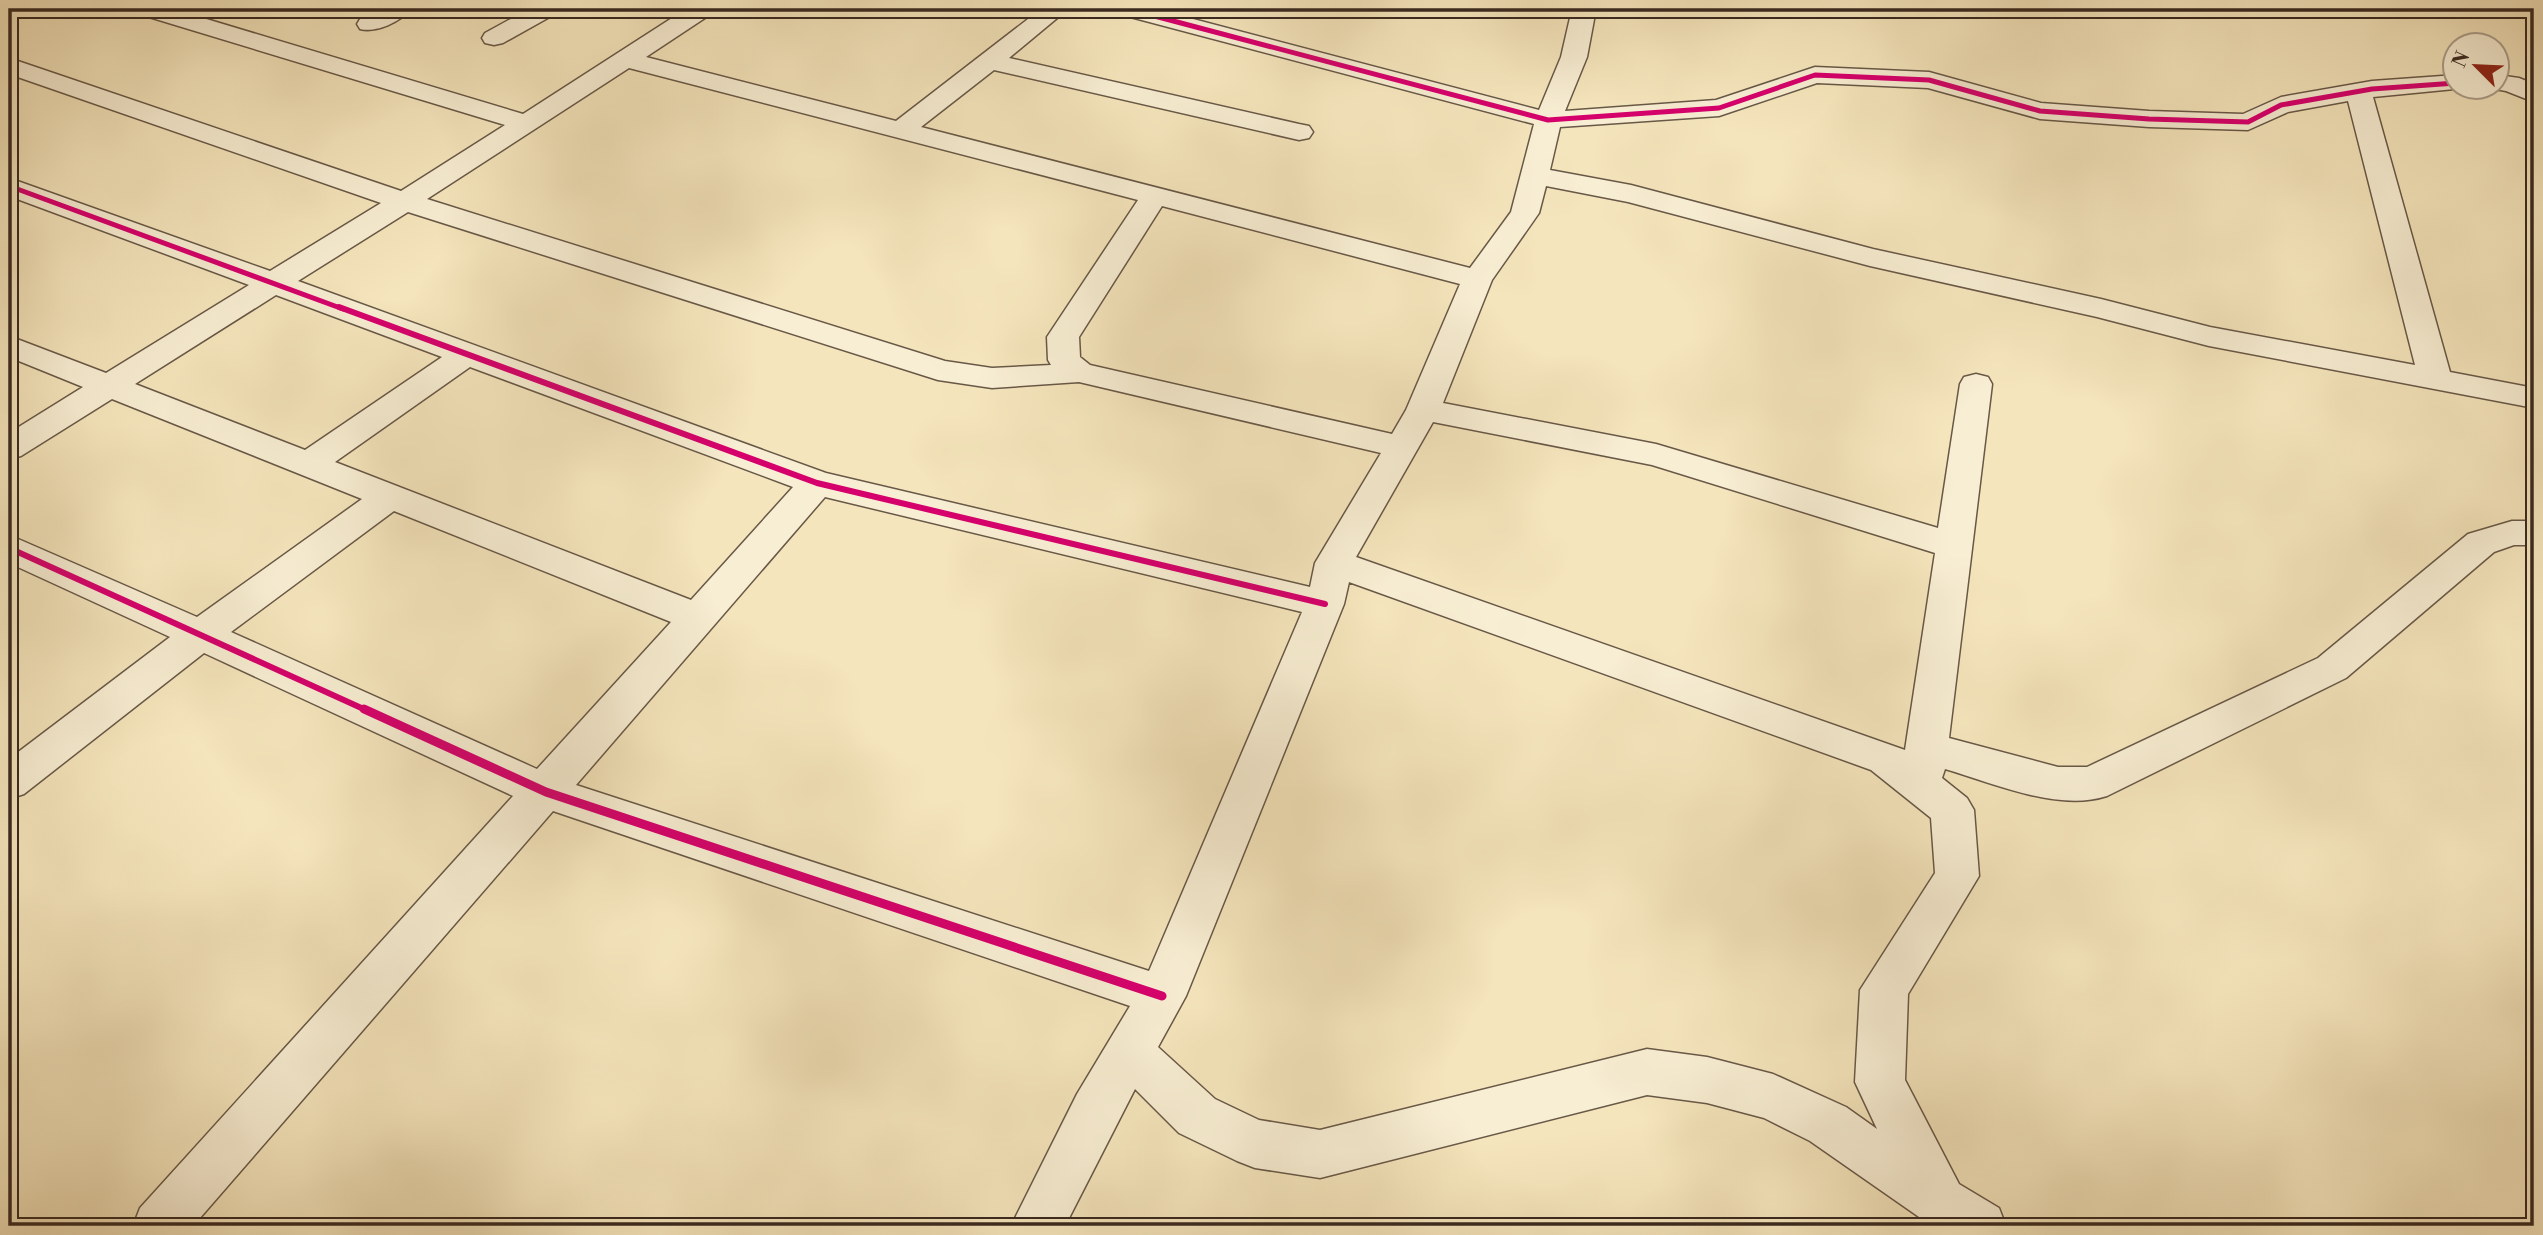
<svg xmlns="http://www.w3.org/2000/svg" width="2543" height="1235" viewBox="0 0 2543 1235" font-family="'Libre Bodoni',serif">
<rect width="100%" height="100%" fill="#f5e5bc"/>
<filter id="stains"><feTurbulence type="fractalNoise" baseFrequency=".00286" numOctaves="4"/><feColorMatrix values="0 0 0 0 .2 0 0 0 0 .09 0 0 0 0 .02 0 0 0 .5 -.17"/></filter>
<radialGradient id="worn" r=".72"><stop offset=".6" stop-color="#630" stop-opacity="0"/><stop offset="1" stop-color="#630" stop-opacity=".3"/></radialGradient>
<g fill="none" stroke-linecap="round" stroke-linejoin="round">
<!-- minor casing -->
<g stroke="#685847" stroke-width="3">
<path id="minor" d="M136,9h37l350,105 163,-105h28l-3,5 -65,43 250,64 145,-112h27l-59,49 290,66 10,2 4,6 -4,6 -10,2 -305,-70 -73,57 549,141 41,-56 23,-88 -415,-110 -3,-5h39l384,101 22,-53 11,-48h24l-9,48 -22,54 151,-11 99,-33 114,5 112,31 108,8 94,3 38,-17 91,-16 84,-6v13h9l-92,9 77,275 84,16v20l-325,-62 -112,-29 -227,-51 -242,-64 -82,-16 -7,27 -47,67 -49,123 213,41 282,84 22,-144 4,-7 12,-3 12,3 4,7 -43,354 109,29h29l231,-109 150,-124 44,-13h22v24h-20l-20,7 -148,126 -239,118c-49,16 -114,-13 -162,-27l-3,9 25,20 7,12 5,66 -71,118 -3,86 54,104 40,24 7,18h-74l-122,-85 -46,-23 -57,-15 -60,-8 -327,83 -65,-10 -18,-7 -58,-28 -44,-44 -70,137h-54l66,-132 53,-88 -577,-195 -360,415h-60l7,-18 373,-412 -309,-143 -180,141 -15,5v-40l161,-122 -161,-74v-28l188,82 165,-118 -250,-100 -91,57 -12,3v-26l74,-46 -74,-30v-21l97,37 143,-88 -240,-89v-18l261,93 111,-68 -372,-129v-16l392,133 104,-66 -366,-111zM629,68l509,132 -91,137 1,23 3,5 -59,3 -47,-7 -518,-162zM1817,83l111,5 112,31 109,8 99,3 40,-18 60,-11 67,264 -205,-38 -109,-28 -228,-50 -242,-64 -81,-15 10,-43 159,-11zM1162,206l298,78 -54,126 -14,24 -302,-69 -10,-8 -1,-20zM408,212l530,168 54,8 87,-6 302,71 -66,110 -5,24 -484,-114 -528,-192zM276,295l166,62 -137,93 -170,-66zM470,367l323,120 -102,113 -356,-138zM1433,422l219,43 283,88 -30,197 -549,-193zM825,497l477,115 -153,359 -573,-186zM394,511l277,111 -134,147 -306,-137zM1349,582l522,188 60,48 4,55 -75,117 -5,92 22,47 -31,-22 -73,-33 -66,-17 -60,-8 -327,81 -61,-10 -44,-21 -57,-52 28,-51 158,-392z
M380,9h30c-9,13 -34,24 -50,20l-3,-5 3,-5z
M529,9h29l-3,5 -52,29 -9,2 -9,-2 -3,-5 3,-5z
M2498,75l21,3 15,6v18l-28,-11 -17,-3h9z"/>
</g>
<!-- minor -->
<use href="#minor" fill="#f8eed3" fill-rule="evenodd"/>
<!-- cycleway-far2 casing -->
<g stroke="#f8eed3" stroke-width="9">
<path id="cycleway-far2" d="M1128,9l420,111 171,-12 96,-33 114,5 111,31 109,8 99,3 33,-17 91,-16 84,-6
M9,186l334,123"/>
</g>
<!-- cycleway-far1 casing -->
<g stroke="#f8eed3" stroke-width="10">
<path id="cycleway-far1" d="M339,307l478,176 508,121
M9,548l359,163"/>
</g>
<!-- cycleway casing -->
<g stroke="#f8eed3" stroke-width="13">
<path id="cycleway" d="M364,709l182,83 616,204"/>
</g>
<!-- cycleway-far2 -->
<use href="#cycleway-far2" stroke="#d6006c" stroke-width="5"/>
<!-- cycleway-far1 -->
<use href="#cycleway-far1" stroke="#d6006c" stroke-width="6"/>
<!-- cycleway -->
<use href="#cycleway" stroke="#d6006c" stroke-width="9"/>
</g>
<!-- margin -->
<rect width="2543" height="1235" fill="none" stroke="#f5e5bc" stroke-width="35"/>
<rect x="10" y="10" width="2522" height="1214" fill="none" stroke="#392920" stroke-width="3.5"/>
<rect x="18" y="18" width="2508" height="1200" fill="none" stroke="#392920" stroke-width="2"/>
<!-- north arrow -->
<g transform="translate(2476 66) rotate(294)"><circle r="33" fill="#f8eed3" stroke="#ac9f8b" stroke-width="2"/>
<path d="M0-5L12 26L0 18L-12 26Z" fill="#8f2418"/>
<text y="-10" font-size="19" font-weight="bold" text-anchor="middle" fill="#392920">N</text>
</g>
<rect width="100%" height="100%" filter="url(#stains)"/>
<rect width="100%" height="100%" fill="url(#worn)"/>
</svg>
